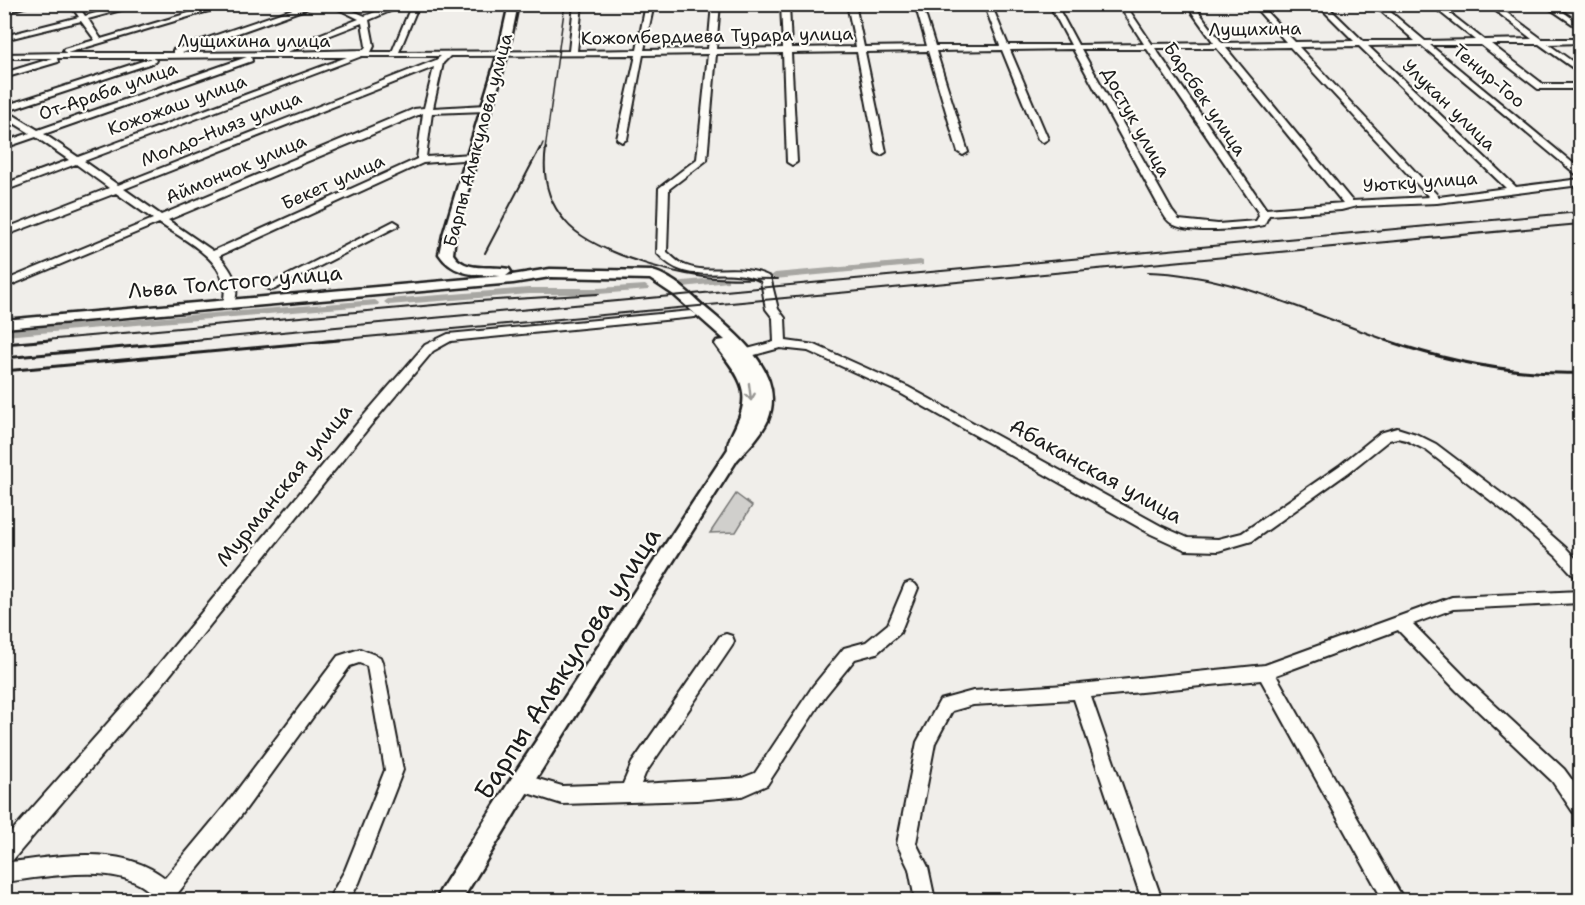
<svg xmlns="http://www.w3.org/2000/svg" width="1585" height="905" viewBox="0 0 1585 905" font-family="'Shantell Sans',sans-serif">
<rect width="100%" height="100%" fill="#f0eeea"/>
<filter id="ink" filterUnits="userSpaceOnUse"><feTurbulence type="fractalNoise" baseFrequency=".0167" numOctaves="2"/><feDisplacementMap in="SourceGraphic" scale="12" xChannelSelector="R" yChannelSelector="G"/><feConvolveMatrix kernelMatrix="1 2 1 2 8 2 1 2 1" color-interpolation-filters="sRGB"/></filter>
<g filter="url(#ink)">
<!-- green -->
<path fill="#d0cfcc" stroke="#767674" stroke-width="1.5" d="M736,494l16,12 -16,26 -26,1z"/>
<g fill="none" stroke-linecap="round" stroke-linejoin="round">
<!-- canal -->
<path fill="#a8a7a3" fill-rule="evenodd" d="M920,260l3,1v4l-148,14 -4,-3 4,-3z
M725,277l3,1v4l-45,5 -4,-3 4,-3z
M645,285l4,3 -1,2 -49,4h-70l-141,11 -4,-3 4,-3 141,-11h70z
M375,300l4,3 -1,2 -374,31v-6z"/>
<!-- minor casing -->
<g stroke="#1c1c1c" stroke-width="4">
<path id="minor" d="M21,4h13l-30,9v-4z
M70,4h7l8,12 44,-12h14l-55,15 13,20 118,-35h13l-165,49h106v-3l134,-46h12l-137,49 93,-1 84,-33 -31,-15h10l27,12 31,-12h11l-38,16 5,26 -3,6h21l20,-48h7l-20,48 170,-1 5,-47h8l-5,47 60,-1 9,-46h8l-10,46 64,-1 4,-45h8l-4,45 67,-1 -2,-44h8l2,44 65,-1 -9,-43h8l9,43 63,-1 -12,-42h7l13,42h65l-16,-42h7l17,41h63l-22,-41h7l22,41 66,-1 -26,-40h7l27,40 62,-1 -28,-39h7l29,39 64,-1 -34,-38h7l36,38 59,-1 -37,-37h8l38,37h52l-42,-37h8l44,37 50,-1 -45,-36h8l46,36 48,-1 -45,-35h8l47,35h38v4l-32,1 32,23v6l-41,-29h-48l52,40h37v5h-42l-57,-44h-51l150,124v7l-3,-1 -156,-130 -53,1 148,141 64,-8v6l-143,18 -80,3 -16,4 -72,5 -5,10c-19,4 -79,10 -93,-2 -4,-2 -7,-8 -9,-11l-89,-163 -63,1 38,89 -5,3 -5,-3 -36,-89 -66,1 32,101 -5,3 -5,-3 -30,-101 -63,1 21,100 -5,3 -5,-3 -19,-100 -66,1 6,109 -5,3 -5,-3 -4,-109 -67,1 -9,106 -38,29 -2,63c5,4 9,9 15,12 26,13 57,-3 88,13l8,32 7,9 1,23 29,4 93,42 253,139 27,12 30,1 24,-6 97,-67 41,-33 17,-5 19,6 20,10 82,62 48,42 14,15v16l-5,-2 -19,-21 -48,-42 -82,-64 -20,-10 -9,-2 -8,2 -40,32 -97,69 -34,10 -32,-1 -35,-16 -251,-141 -92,-42 -28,-3 -44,12 -4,-1 -2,-3 2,-3 42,-11 -1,-24 -7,-9 -5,-28c-37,-19 -72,9 -104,-28l2,-65 38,-29 11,-105 -65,1 -16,84 -5,3 -5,-3 19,-84 -186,1 -7,7 -10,45 53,-3 4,3 -4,3 -54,2 -6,44 46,-3 5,3 -2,2 -52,4 -204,93c13,14 23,31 14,49l-4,1 -6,-3c11,-40 -36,-61 -64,-80l-155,65v-7l149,-62 -37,-26 -112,43v-7l105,-41 -33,-24 -72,27v-7l65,-24 -33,-23 -32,11v-6l26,-9 -26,-16v-11l148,-48h-95l1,4 -54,16v-5l49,-15h-49v-4l63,-1 -4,-2 1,-2 31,-9 -14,-19 -77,19v-4l75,-19zM362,23l4,23 -2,4 -77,2zM1359,46l147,142 -67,9 -140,-150zM1290,47l139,150 -77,4 -126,-153zM1155,48h62l126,155 -77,6zM1081,49h66l111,163 1,4 -3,5 -38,3 -39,-4 -7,-9zM362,56h79l-5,4 -318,125 -34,-24zM247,57l-209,73 -31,-19 148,-49 1,-2 -4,-2zM251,57h96l-269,100 -34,-23 208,-73zM434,67l-10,41 -10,1 -253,106 -37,-26zM423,113l-6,46 -204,92 -45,-31z
M1543,4h9l28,20v5z
M394,221l5,3 -1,2 -123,63 -4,1 -6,-3z
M691,311l6,4 -2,2 -244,24 -18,10 -63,75 -213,265 -146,171c50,-6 111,-18 154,16l64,-77 109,-145 22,-7 20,8 2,5 21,108 -44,113 -10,17h-21l17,-30 40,-100 -18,-104 -8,-3 -9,3 -107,147 -66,81 2,6h-22c-28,-41 -109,-23 -153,-18v-42l141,-159 215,-261 65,-75 23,-11z
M910,582l5,2 3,4 -18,45 -23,20 -22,6 -30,37 -58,89 -25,11 -45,4 -135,4 -47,-15 -3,-6 3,-6 6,-3 41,12 61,-2 9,-21 88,-127 6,-2 6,2 2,5 -2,5 -87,128 -4,10 101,-6 13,-5 58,-87 31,-38 22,-6 22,-18 17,-40z
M1580,591v12l-127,6 -40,15 56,57 95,88 16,22v24l-7,-3 -21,-31 -95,-90 -59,-61 -122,45 128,225h-21l-122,-220 -170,17 71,203h-20l-68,-201 -101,6 -21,6 -17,32 -19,100 12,24 7,33h-20l-6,-31 -12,-25 20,-102 23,-42 33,-9 107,-7 185,-19 187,-68z"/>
</g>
<!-- major casing -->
<g stroke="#1c1c1c" stroke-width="5">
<path id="major" d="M509,4h9l-10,49 -53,182 -2,19c12,19 37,11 56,15l2,3 -5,4 44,-7 102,2c23,6 39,25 56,39 31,26 78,64 60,110 -7,15 -20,28 -31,40l-208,330 -67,110h-25l3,-9 73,-115 215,-327c-1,-8 6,-18 9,-26 17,-36 -3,-52 -22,-79l2,-3 8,-1 -51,-45 -24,-16 -100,-2 -37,6 -509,45v-8l497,-44c-23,-1 -48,0 -62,-22l4,-19 55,-182z"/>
</g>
<!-- minor -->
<use href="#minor" fill="#fdfcf7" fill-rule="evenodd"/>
<!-- major -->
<use href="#major" fill="#fdfcf7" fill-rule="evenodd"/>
<!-- rail-far2 -->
<path stroke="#1c1c1c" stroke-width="1.5" d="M540,150l3,-7
M545,150l20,-146"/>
<!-- rail-far1 -->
<path stroke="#1c1c1c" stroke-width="2" d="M546,148c-4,27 1,52 19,73 24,30 102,51 139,56 24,3 50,1 74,2
M485,253l55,-105
M1148,272c85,2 162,42 241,69
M34,341l445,-40 120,-7
M185,341l1395,-129
M323,341l1257,-117"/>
<!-- rail -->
<path stroke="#1c1c1c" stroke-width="3" d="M1385,340c64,22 127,35 195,33
M4,344l47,-4
M4,358l197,-18
M4,371l335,-31"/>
</g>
<!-- one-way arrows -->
<defs><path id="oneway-shaft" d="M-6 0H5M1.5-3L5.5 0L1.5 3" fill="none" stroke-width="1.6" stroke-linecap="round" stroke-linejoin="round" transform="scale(1.5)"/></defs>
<use stroke="#989794" href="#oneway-shaft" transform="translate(750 392) rotate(83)"/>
</g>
<g text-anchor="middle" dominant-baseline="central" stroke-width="4.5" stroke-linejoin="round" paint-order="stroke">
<!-- far-street labels -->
<g font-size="18" fill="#1c1c1c" stroke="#fdfcf7">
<text transform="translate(1255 29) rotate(-1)">Лущихина</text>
<text transform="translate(717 36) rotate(-1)">Кожомбердиева Турара улица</text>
<text x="254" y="41">Лущихина улица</text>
<text transform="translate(1489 76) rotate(40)">Тенир-Тоо</text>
<text transform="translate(108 91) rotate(-19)">От-Араба улица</text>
<text transform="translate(1205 99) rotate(56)">Барсбек улица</text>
<text transform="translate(177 105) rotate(-20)">Кожожаш улица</text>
<text transform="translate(1449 105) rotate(44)">Улукан улица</text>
<text transform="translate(1136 122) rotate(61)">Достук улица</text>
<text transform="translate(221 129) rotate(-22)">Молдо-Нияз улица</text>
<text transform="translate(478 140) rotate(-75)">Барпы Алыкулова улица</text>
<text transform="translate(236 169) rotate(-23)">Аймончок улица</text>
<text transform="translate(333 182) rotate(-24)">Бекет улица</text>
<text transform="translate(1420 182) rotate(-4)">Уютку улица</text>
</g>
<!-- street labels -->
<g font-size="21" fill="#1c1c1c" stroke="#fdfcf7">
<text transform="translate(235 282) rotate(-5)">Льва Толстого улица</text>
<text transform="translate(1096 471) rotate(29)">Абаканская улица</text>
<text transform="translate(284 485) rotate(-51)">Мурманская улица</text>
</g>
<!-- near-street labels -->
<g font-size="26" fill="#1c1c1c" stroke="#fdfcf7">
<text transform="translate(567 663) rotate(-57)">Барпы Алыкулова улица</text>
</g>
</g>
<!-- margin -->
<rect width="1585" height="905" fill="none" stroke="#fdfcf7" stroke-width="24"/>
<rect x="12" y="12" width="1561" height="881" fill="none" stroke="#1c1c1c" stroke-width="2" filter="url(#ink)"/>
</svg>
